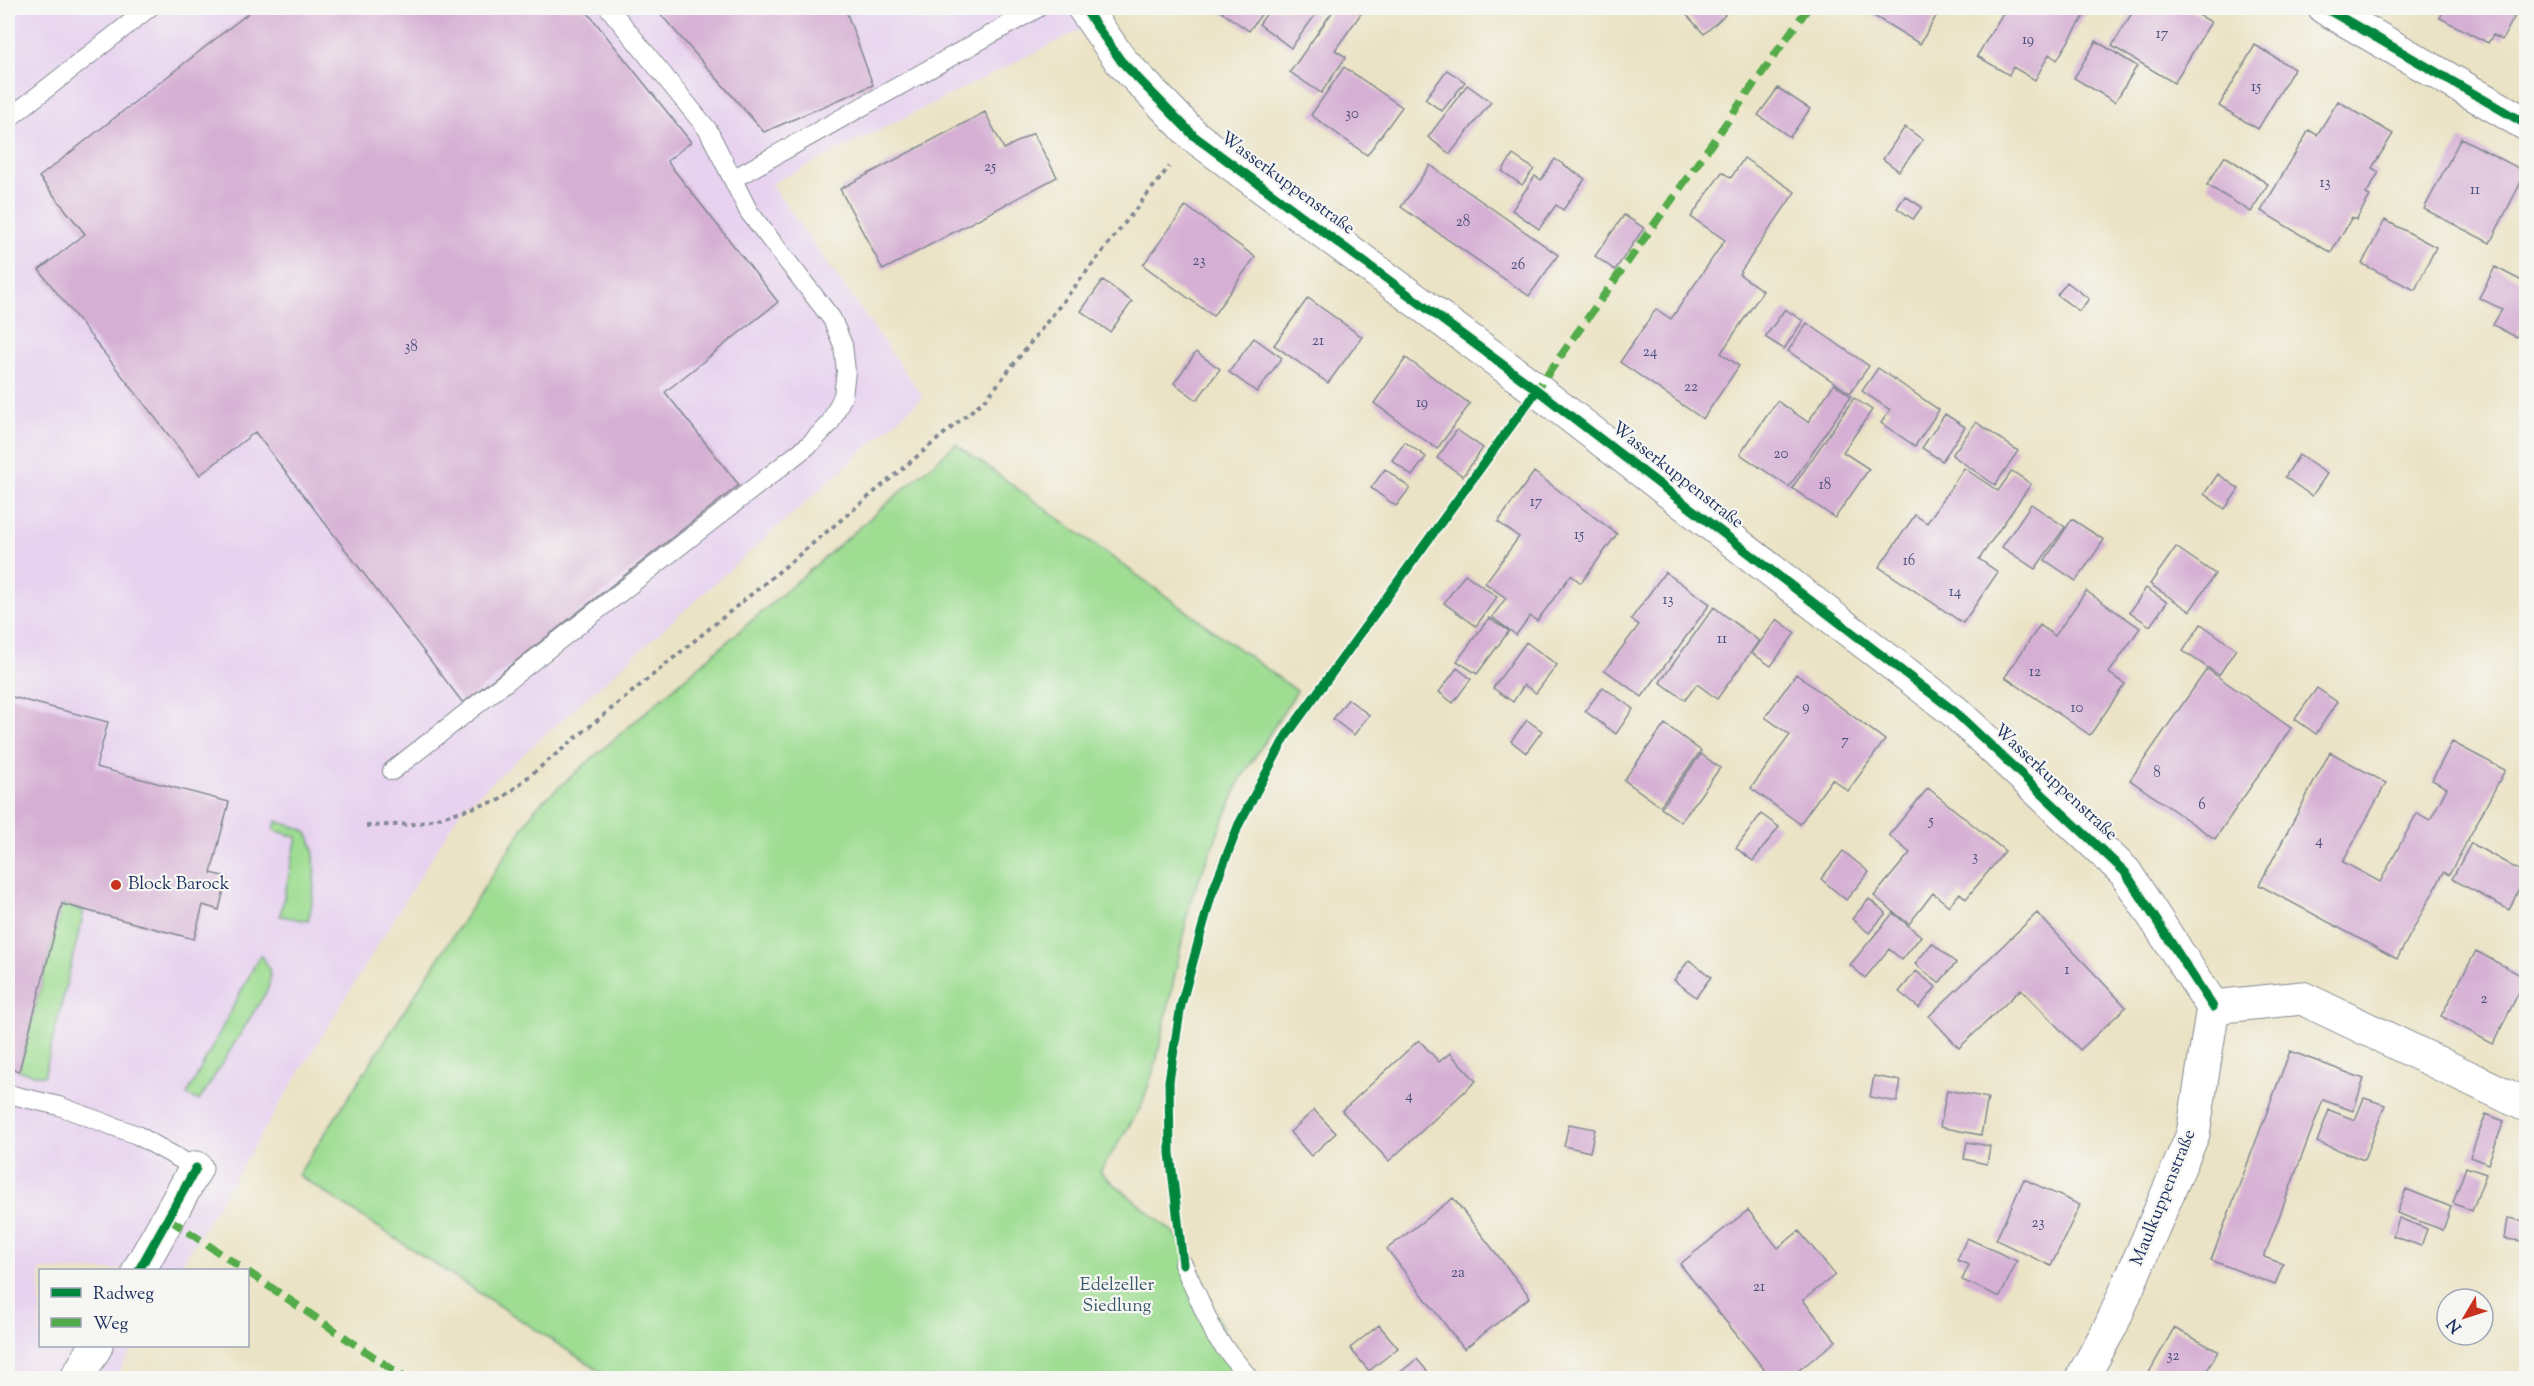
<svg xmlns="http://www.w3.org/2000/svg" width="2534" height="1386" viewBox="0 0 2534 1386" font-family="'Sorts Mill Goudy',serif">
<rect width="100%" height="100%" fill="#f6f6f2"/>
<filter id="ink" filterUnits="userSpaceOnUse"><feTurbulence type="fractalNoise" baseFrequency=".0167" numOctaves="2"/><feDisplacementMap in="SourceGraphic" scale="12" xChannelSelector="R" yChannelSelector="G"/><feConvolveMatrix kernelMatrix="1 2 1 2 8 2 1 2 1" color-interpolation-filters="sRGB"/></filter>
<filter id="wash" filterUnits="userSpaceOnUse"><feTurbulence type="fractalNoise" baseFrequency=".008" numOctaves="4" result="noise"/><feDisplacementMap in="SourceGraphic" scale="24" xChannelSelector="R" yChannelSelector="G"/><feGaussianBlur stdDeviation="1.35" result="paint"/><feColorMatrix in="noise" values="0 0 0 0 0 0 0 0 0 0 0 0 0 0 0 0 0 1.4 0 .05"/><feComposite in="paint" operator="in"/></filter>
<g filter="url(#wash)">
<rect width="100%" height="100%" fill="#ebe3c5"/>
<!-- built -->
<path fill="#e7d2ef" d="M8,8h1094l4,9 -335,167 152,213 -462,413 -283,460h-138v76h94l-19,32h-107z"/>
<!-- green -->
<path fill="#9edd92" stroke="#5c8678" stroke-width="1.5" d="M956,444l341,247 -57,89 -49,119 -35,164 -15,44 -41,65 81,67 64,139h-635l-312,-203 239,-369z
M276,821c8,3 19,5 27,9 19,12 10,73 5,91l-28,-5 17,-79 -23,-7z
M62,904l22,7 -40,165 -25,-5z
M260,955c10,10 12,20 8,34l-69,112 -12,-6z"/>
<g id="blocks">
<!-- building -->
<path fill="#d6b0d4" d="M255,8h329l107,134 -24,19 111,141 -113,90 74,93 -276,218 -208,-271 -55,43 -161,-205 46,-36 -46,-57z
M655,8h190l28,77 -109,47z
M1216,8h50l-17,23z
M1271,8h36l9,6 -25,34 -32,-24z
M1335,8h30l-30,42 11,7 -25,36 -31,-21z
M1693,8h25l7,7 -21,19 -18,-20z
M1861,8h68l9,5 -18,31z
M2006,8h83l-32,52 -8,-6 -14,26 -22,-13 -4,8 -32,-19z
M2135,8h52l24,14 -37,61 -62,-37z
M2439,8h80l-17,32 -9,-5 -5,8 -48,-25 4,-8z
M2096,41l41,25 -22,36 -41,-24z
M2255,45l39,24 -36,60 -39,-23z
M1344,67l58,40 -35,48 -56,-40z
M1447,70l18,12 -23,29 -17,-12z
M1467,85l24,17 -41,52 -22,-17z
M1778,88l32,21 -20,28 -32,-22z
M2338,101l55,33 -21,34 7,4 -13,22 4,2 -14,24 -4,-3 -21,36 -70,-42 48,-81 8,5z
M985,112l19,37 29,-16 24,44 -174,93 -43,-81z
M1905,127l18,13 -24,31 -16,-12z
M2461,138l65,34 -36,71 -66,-34z
M1513,155l21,14 -12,16 -20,-14z
M2225,156l43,28 -17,28 -44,-27z
M1744,158l51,34 -56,82 24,17 -42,62 18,13 -36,53 -83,-57 36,-53 15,10 54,-79 -34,-23 31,-45 9,6z
M1555,159l30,20 -22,31 -7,-5 -17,24 -27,-19 23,-34 6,4z
M1430,165l128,90 -29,41 -128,-89z
M1905,196l17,11 -9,12 -16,-11z
M1186,206l69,51 -42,59 -70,-51z
M1624,215l20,13 -29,42 -20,-14z
M2385,220l51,27 -21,43 -53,-26z
M2495,267l31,16v34l-10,20 -23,-12 9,-16 -23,-11z
M1103,280l29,22 -22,30 -29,-21z
M2067,282l22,17 -10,12 -22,-16z
M1308,298l54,39 -34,46 -54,-38z
M1785,309l18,12 -19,28 -19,-12z
M1807,323l62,43 -19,27 -62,-42z
M1254,338l28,20 -25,34 -28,-20z
M1196,352l24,17 -23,31 -23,-17z
M1406,358l64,46 -33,45 -63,-46z
M1878,368l61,42 -24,36 -34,-23 9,-13 -28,-19z
M1834,384l17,12 -62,91 -49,-33 37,-53 31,21z
M1854,398l18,12 -29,42 26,17 -34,49 -43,-30z
M1945,414l20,13 -23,34 -20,-13z
M1976,422l42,29 -23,34 -43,-30z
M1457,430l26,18 -20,28 -26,-18z
M1405,442l21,15 -14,19 -20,-16z
M2299,455l28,19 -15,22 -27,-19z
M1964,468l34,23 14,-20 19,13 -52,75 19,13 -35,51 -84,-56 36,-52 12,8z
M1385,469l25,19 -14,18 -25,-18z
M1534,472l83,62 -36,49 -10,-8 -34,46 -7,-5 -14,19 -24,-18 14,-19 -21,-15 34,-46 -21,-15z
M2218,474l21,15 -14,20 -21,-15z
M2031,504l34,23 -30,42 -33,-22z
M2072,519l32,21 -28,41 -31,-21z
M2176,547l39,27 -25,37 -40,-27z
M1665,572l45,32 -68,93 -37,-27 34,-45 -8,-6z
M1465,574l32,23 -21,29 -32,-23z
M2146,588l21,14 -17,24 -20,-14z
M2086,591l54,37 -31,45 16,11 -35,51 -85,-58 35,-52 15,11z
M1714,607l45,34 -42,58 -20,-15 -12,16 -25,-18z
M1489,618l20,13 -32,43 -20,-13z
M1777,619l18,14 -24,33 -19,-13z
M2201,624l35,25 -17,26 -36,-24z
M1526,642l31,23 -21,28 -12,-8 -11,17 -20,-14z
M1457,668l14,11 -18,24 -14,-11z
M2207,669l84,59 -76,111 -85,-59z
M1796,674l89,66 -37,51 -16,-12 -32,45 -49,-36 39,-53 -25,-18z
M1603,687l30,22 -17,25 -31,-23z
M2317,688l20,14 -21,32 -21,-15z
M8,696l100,26 -12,45 133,35 -18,71 16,4 -8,33 -16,-5 -9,34 -132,-35 -43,167 -11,-3z
M1348,699l21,16 -15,20 -21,-16z
M1527,720l15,11 -16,22 -15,-12z
M1665,724l36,27 -41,55 -36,-26z
M2452,742l53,28 -56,105 -5,-3 -47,87 -138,-74 71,-133 56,31 -43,79 37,20 37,-69 13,7 17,-32 -15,-8z
M1701,754l19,14 -39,54 -20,-14z
M1928,788l77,63 -39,48 -6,-6 -11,13 -16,-13 -24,31 -35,-28 36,-43 -21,-18z
M1761,814l18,13 -26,34 -17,-13z
M2471,843l55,31 -17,36 -57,-31z
M1843,851l26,21 -23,28 -25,-21z
M1869,899l17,14 -17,20 -17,-14z
M1893,913l28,23 -19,24 -13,-11 -24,29 -15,-13z
M2037,913l89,94 -46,43 -59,-61 -62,59 -30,-32z
M1932,943l24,20 -17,20 -24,-19z
M2476,951l50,27 -33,66 -52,-28z
M1689,960l22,17 -15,20 -22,-17z
M1916,971l20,16 -17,21 -20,-16z
M1419,1040l20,22 11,-9 26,28 -87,80 -47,-50z
M2290,1051l74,28 -11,32 -30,-11 -59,157 19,7 -8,21 -64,-25z
M1874,1076l27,5 -4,21 -27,-5z
M1947,1090l41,8 -7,37 -41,-8z
M2364,1098l21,7 -21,55 -47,-18 12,-32 26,10z
M1314,1110l22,23 -25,23 -21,-24z
M2486,1114l18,7 -16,43 -18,-7z
M1569,1124l26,5 -5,23 -26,-6z
M1967,1142l23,4 -3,18 -23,-5z
M2466,1167l20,7 -14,37 -19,-8z
M2024,1179l56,26 -29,61 -55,-26z
M2406,1189l45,18 -8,23 -46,-17z
M1453,1198l77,99 -66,52 -77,-100z
M1748,1210l30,38 21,-17 36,44 -32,25 33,41 -47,37h-18l-91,-114z
M2399,1218l28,11 -6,17 -28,-10z
M2508,1218l16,3 -2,20 -17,-2z
M1967,1238l50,23 -17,36 -38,-17 7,-15 -12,-5z
M1379,1325l19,23 -29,23 -19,-23z
M2174,1328l44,23 -15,27h-57z
M1417,1359l16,19h-40z"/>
</g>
</g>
<g filter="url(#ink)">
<use href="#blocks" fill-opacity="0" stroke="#838992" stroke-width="1.5"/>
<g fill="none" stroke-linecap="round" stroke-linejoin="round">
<!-- service casing -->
<g stroke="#838992" stroke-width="20">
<path id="service" d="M8,119l141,-111
M733,179l305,-171
M392,771l418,-327 20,-21 13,-27 3,-25 -3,-26 -11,-26 -83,-107 -41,-82 -99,-122
M8,1094l51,12 78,29 59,33
M1183,1264l33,73 33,41"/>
</g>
<!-- minor casing -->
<g stroke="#838992" stroke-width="35">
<path id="minor" d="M1084,8l37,53 73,75 343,254 417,321 171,161 88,135
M2325,8l201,116
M2213,1007l89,-9 224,107
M139,1270l57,-102
M77,1378l19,-32
M2082,1378l29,-52 82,-192 20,-127"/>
</g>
<!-- path -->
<path stroke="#838992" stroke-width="4" stroke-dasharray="4.5 4.5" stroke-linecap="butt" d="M366,826l51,-2 83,-24 287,-235 200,-167 182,-231"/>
<!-- service -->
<use href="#service" stroke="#fff" stroke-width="18"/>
<!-- minor -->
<use href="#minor" stroke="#fff" stroke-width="33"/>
<!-- quiet -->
<path stroke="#52ab49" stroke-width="8" stroke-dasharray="15 8" stroke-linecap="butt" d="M1533,395l275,-387
M169,1219l76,51
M248,1272l157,106"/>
<!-- cycleway casing -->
<g stroke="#f6f6f2" stroke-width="13">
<path id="cycleway" d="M1084,8l37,53 73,75 343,254 417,321 171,161 88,135
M2325,8l201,116
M1183,1264l-13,-111 -1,-72 12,-76 30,-109 28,-72 47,-88 251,-346
M139,1270l57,-102"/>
</g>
<!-- cycleway -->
<use href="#cycleway" stroke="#00873e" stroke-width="9"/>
</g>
</g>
<!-- markers -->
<circle fill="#c8321e" stroke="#f6f6f2" stroke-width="2" cx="116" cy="885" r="6"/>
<g text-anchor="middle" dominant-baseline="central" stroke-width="4.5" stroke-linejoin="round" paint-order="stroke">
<!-- number labels -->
<g font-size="15" fill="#4a4f7c">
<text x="2162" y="34">17</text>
<text x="2028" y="40">19</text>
<text x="2256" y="87">15</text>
<text x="1352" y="114">30</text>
<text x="990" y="167">25</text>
<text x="2325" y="183">13</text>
<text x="2475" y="190">11</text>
<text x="1463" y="222">28</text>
<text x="1199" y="261">23</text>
<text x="1518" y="265">26</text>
<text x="1318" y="341">21</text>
<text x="411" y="347">38</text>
<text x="1650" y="352">24</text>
<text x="1691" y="387">22</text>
<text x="1422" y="403">19</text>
<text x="1781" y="454">20</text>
<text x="1825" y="485">18</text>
<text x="1536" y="502">17</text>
<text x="1579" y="535">15</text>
<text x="1909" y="561">16</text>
<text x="1955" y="592">14</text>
<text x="1668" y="600">13</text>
<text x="1722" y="639">11</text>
<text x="2035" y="672">12</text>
<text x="1806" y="707">9</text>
<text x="2077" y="708">10</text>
<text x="1845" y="741">7</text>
<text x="2157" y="773">8</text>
<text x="2202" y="805">6</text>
<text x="1931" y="821">5</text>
<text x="2319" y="841">4</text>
<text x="1975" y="857">3</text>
<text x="2067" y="970">1</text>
<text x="2484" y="999">2</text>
<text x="1409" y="1096">4</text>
<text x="2038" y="1223">23</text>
<text x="1458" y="1273">2a</text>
<text x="1759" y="1287">21</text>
<text x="2173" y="1356">32</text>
</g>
<!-- street labels -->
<g font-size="18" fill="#1b2f5e" stroke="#f6f6f2">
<text transform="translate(1287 184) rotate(36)">Wasserkuppenstraße</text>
<text transform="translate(1677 476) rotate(38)">Wasserkuppenstraße</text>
<text transform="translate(2055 783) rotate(43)">Wasserkuppenstraße</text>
<text transform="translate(2164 1198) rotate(-68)">Maulkuppenstraße</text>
</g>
<!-- poi labels -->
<g font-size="18" fill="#1b2f5e" stroke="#f6f6f2" text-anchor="start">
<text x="128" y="885">Block Barock</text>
</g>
<!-- park labels -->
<g font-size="18" fill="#3c5a6b" stroke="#f6f6f2">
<text x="1117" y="1286">Edelzeller<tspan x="1117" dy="21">Siedlung</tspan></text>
</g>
</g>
<!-- margin -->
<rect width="2534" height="1386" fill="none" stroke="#f6f6f2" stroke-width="30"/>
<!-- legend -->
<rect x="39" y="1269" width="210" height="78" fill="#f6f6f2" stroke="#9ea6b7" stroke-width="1.5"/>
<rect x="51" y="1288" width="30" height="9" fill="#00873e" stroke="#9ea6b7" stroke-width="1.5"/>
<text x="93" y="1299" font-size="18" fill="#1b2f5e">Radweg</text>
<rect x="51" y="1318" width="30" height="9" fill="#52ab49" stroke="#9ea6b7" stroke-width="1.5"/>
<text x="93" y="1329" font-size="18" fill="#1b2f5e">Weg</text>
<!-- north arrow -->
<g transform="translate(2465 1317) rotate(231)"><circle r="28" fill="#f6f6f2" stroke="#9ea6b7" stroke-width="1.5"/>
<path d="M0-4.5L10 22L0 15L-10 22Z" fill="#c8321e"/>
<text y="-9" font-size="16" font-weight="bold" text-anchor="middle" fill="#1b2f5e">N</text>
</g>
</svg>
